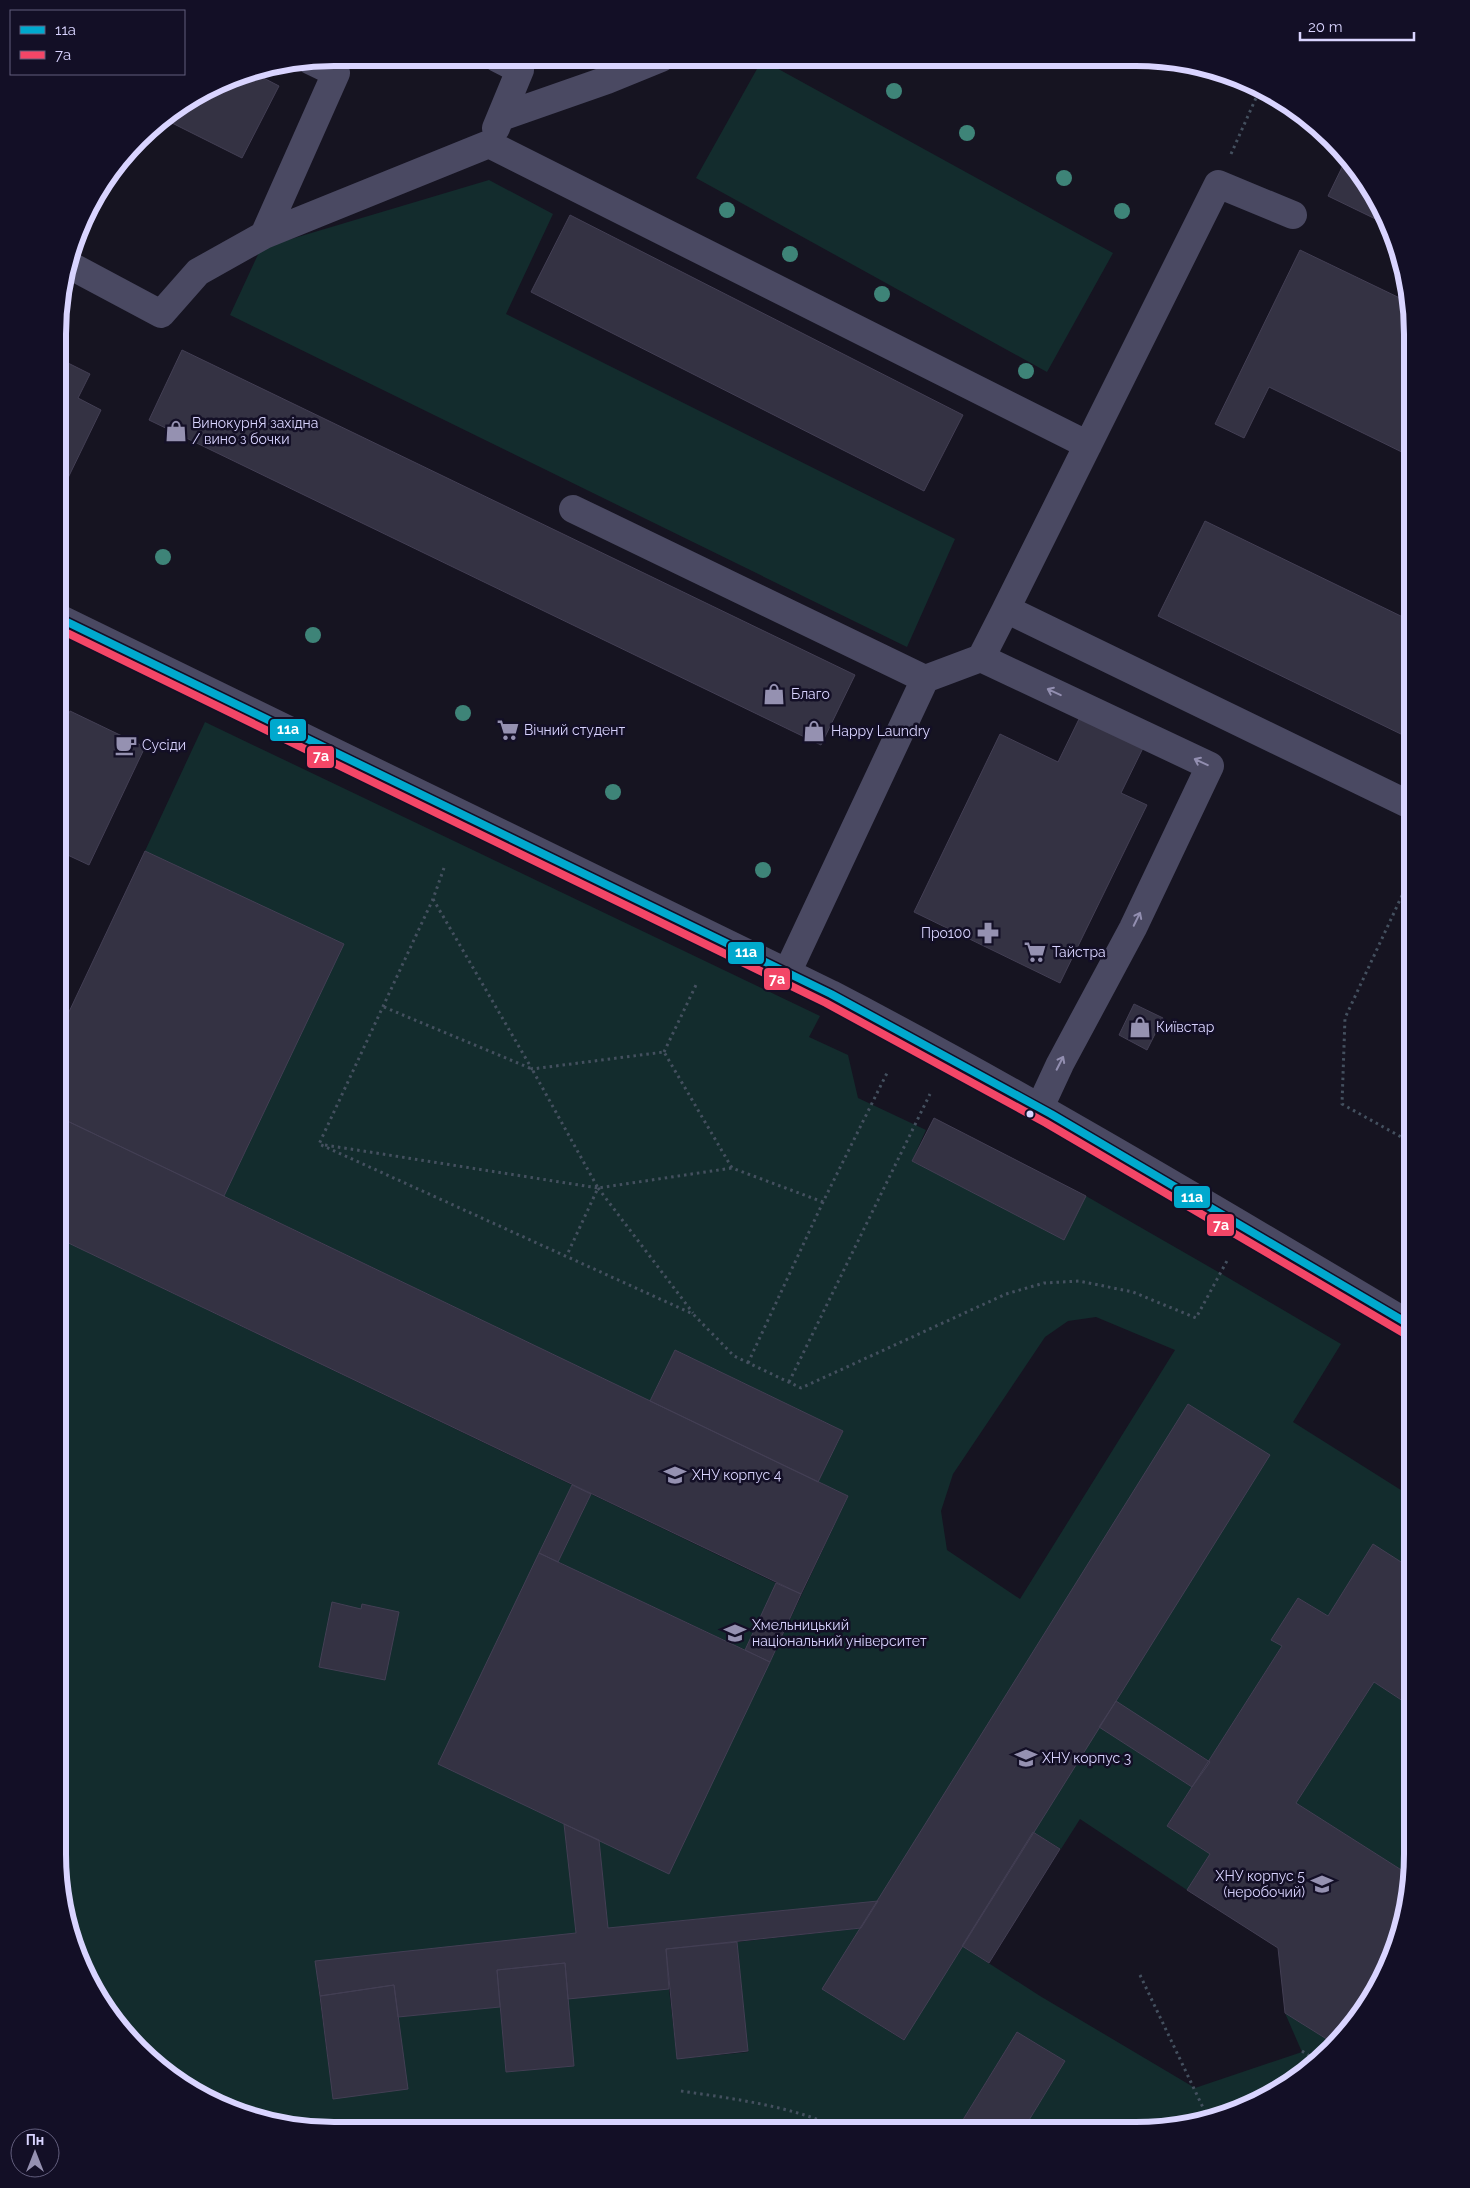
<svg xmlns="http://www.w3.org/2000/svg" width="1470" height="2188" viewBox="0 0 1470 2188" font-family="Raleway,sans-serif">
<rect width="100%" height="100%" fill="#161421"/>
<!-- green -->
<path fill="#132c2d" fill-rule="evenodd" d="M762,60l351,193 -66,119 -351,-194z
M489,180l64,34 -47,100 449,225 -48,108 -677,-332 31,-67z
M205,722l615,294 -11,21 39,18 10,43 68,32 -14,31 151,78 23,-43 134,77 121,71 -48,78 119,75v72l-39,-24 -45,71 -30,-18 -26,42 10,6 -73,115 -39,-25 -17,26 39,25 -25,39 43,28 -23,36 -107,-71 -19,30 -28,-17 -155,69 -270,27 -9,-88 171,-178 78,-166 -30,-14 25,-51 -168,-81 -25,51 -426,-205 119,-252 -198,-93zM1096,1317l79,33 -155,249 -73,-49 -6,-39 12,-37 92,-137 23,-16z
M58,1238l514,247 -133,279 125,60 12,109 -259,45 16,120 65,-81 102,-10 6,65 67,-6 -5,-67 101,-10 8,70 71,-7 -11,-110 124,-14 -38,61 80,51 59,-94 78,50 155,92 107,-36 -17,-39 48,30 -28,30 -63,36 -105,21h-114l42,-69 -48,-29 -56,91 11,7 -674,-2 -70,-18 -62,-36 -51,-51 -36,-63 -21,-106z
M591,1494l185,89 -31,67 -187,-88z
M1374,1682l38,25v150l-9,14 -107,-68z"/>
<!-- building -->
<path fill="#343243" stroke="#433f54" d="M250,71l29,15 -37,72 -78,-39 81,-47z
M1347,157l9,9 34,60 -62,-30z
M570,215l393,200 -39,76 -393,-199z
M1300,250l106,51 6,33v123l-143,-70 -25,51 -29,-14z
M182,350l673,325 -34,70 -672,-325z
M60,359l30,15 -12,24 23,12 -34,70 -7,-4z
M1205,521l204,99 3,-7v113l-5,11 -249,-121z
M70,711l75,36 -56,118 -30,-14v-128l5,1z
M1080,717l63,31 -22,45 26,12 -87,178 -146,-71 86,-178 58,28z
M145,851l199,93 -120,252 -165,-79v-84z
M1134,1004l29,14 -16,32 -28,-15z
M59,1117l789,379 -47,98 -743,-356z
M934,1118l152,78 -22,44 -152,-79z
M675,1350l168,81 -25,51 -168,-81z
M1188,1404l82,51 -366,585 -82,-51z
M572,1485l19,9 -33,68 -19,-9z
M1373,1544l39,25v138l-38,-25 -78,121 107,68 9,-14v16l-14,70 -32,65 -33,35 -48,-30 -7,-65 -91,-58 23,-36 -43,-28 115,-180 -11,-6 27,-42 30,18z
M539,1553l231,109 -101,212 -231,-110z
M776,1583l25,11 -31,68 -25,-12z
M332,1602l29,7 1,-5 37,8 -14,68 -66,-13z
M1116,1701l94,61 -18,25 -93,-60z
M564,1824l35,16 9,88 270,-27 -17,27 -195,21 3,40 -101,10 -3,-36 -68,7 3,37 -102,10 -4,-32 -74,11 -5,-35 261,-28z
M1033,1832l27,17 -71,114 -27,-17z
M737,1942l11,109 -71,8 -11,-110z
M565,1963l9,103 -68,6 -9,-102z
M394,1985l14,104 -75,10 -13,-103z
M1017,2032l48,29 -42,69h-51l-11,-7z"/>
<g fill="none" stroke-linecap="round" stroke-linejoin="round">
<!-- path -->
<path stroke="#44505f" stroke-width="3" stroke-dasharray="2.5 4" stroke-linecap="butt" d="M1156,60l49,9
M1231,154l29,-65
M444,868l-11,31 -114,245 374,170 41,42 67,32 205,-94 38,-11 35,-2 54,11 63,26 32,-59
M433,899l99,170 132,-17 68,116 91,34
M384,1007l148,62 66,119 134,-20
M664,1052l32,-67
M1412,1143l-70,-39 3,-86 67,-144
M325,1145l273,43 -31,67
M598,1188l95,125
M748,1363l75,-161 64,-129
M789,1382l141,-288
M1140,1975l67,141
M1302,2051l15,10
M681,2091c54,8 112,15 162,39"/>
<!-- minor -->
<path stroke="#4a4962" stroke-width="28" d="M501,117l106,-37 54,-22
M496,128l24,-58 -23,-12
M264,235l225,-91 599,301
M71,266l90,48 37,-42 66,-37 72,-162 -25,-12
M573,509l352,170
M1006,609l212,-425 75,31
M59,618l772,376c198,103 389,218 581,332
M981,658l229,108 -77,162 -73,136 -20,43
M787,973l138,-294 56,-21 25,-49 406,197"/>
<!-- bus-1 casing -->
<g stroke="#130f26" stroke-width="11">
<path id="bus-1" d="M59,618l772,376 220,120 361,212"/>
</g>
<!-- bus-2 casing -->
<g stroke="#130f26" stroke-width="11">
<path id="bus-2" d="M59,629l767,374 220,120 361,212"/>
</g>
<!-- bus-1 -->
<use href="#bus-1" stroke="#00a9ce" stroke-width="8"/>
<!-- bus-2 -->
<use href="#bus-2" stroke="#f34667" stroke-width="8"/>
</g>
<!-- trees -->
<g fill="#3e8478">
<circle cx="894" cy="91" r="8"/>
<circle cx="967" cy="133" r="8"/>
<circle cx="1064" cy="178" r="8"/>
<circle cx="727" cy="210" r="8"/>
<circle cx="1122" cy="211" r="8"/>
<circle cx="790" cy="254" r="8"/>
<circle cx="882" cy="294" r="8"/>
<circle cx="1026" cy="371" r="8"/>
<circle cx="163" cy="557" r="8"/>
<circle cx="313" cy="635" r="8"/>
<circle cx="463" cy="713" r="8"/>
<circle cx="613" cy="792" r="8"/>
<circle cx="763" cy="870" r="8"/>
</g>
<!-- one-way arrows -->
<defs><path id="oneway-shaft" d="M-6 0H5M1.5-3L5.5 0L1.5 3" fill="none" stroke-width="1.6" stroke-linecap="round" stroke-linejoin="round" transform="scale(1.25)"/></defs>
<g stroke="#928eb0">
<use href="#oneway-shaft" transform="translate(1054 692) rotate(-155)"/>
<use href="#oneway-shaft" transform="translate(1201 762) rotate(-155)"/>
<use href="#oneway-shaft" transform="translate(1137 919) rotate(-64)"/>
<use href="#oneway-shaft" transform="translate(1060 1063) rotate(-63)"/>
</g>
<!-- icons -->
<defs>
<g id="shop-bare" transform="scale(1.725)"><path d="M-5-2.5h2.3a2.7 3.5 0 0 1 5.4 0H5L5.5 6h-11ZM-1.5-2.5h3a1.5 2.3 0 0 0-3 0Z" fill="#9591b1" stroke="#130f26" stroke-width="2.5" paint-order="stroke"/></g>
<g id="supermarket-bare" transform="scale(1.725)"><path d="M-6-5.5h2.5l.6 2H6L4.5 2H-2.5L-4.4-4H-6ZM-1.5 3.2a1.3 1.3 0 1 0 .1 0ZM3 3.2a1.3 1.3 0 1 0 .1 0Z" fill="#9591b1" stroke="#130f26" stroke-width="2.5" paint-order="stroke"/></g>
<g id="cafe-bare" transform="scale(1.725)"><path d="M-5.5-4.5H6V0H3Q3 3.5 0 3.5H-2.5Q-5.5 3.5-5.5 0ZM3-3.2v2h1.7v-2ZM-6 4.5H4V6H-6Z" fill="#9591b1" stroke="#130f26" stroke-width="2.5" paint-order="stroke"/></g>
<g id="pharmacy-bare" transform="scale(1.725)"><path d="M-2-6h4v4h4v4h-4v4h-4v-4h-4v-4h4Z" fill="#9591b1" stroke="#130f26" stroke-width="2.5" paint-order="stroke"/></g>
<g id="university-bare" transform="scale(1.725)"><path d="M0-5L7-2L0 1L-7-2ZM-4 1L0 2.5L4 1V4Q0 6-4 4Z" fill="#9591b1" stroke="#130f26" stroke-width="2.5" paint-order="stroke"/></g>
</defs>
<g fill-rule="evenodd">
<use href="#shop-bare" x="176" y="431"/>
<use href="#shop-bare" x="774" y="694"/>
<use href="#supermarket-bare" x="508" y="730"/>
<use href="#shop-bare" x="814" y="731"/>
<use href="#cafe-bare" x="126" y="745"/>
<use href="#pharmacy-bare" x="988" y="933"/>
<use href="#supermarket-bare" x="1035" y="952"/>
<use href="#shop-bare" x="1140" y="1027"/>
<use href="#university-bare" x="675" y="1475"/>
<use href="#university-bare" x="735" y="1633"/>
<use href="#university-bare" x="1026" y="1758"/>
<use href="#university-bare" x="1322" y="1884"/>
</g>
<!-- markers -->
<circle fill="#d9d4ff" stroke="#130f26" stroke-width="2" cx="1030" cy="1114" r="4.5"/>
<g text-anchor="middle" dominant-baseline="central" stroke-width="5" stroke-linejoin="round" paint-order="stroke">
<!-- poi labels -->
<g font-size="14" fill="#d9d4ff" stroke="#130f26" text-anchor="start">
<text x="192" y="423">ВинокурнЯ західна<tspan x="192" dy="16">/ вино з бочки</tspan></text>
<text x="791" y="694">Благо</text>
<text x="524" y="730">Вічний студент</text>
<text x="831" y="731">Happy Laundry</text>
<text x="142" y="745">Сусіди</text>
<text x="971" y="933" text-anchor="end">Про100</text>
<text x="1052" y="952">Тайстра</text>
<text x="1156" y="1027">Київстар</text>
<text x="692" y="1475">ХНУ корпус 4</text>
<text x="752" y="1625">Хмельницький<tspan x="752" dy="16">національний університет</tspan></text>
<text x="1042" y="1758">ХНУ корпус 3</text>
<text x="1305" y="1876" text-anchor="end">ХНУ корпус 5<tspan x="1305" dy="16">(неробочий)</tspan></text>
</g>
</g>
<!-- crop -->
<path d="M0 0H1470V2188H0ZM334 66H1136A268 268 0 0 1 1404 334V1854A268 268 0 0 1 1136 2122H334A268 268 0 0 1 66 1854V334A268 268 0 0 1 334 66Z" fill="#130f26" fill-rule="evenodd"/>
<path fill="none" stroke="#d9d4ff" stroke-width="6" d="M334 66H1136A268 268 0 0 1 1404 334V1854A268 268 0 0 1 1136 2122H334A268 268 0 0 1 66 1854V334A268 268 0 0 1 334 66Z"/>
<g stroke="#130f26" stroke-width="2">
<rect x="269" y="718" width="38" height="24" rx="5" fill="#00a9ce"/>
<rect x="306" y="745" width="29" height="24" rx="5" fill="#f34667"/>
<rect x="727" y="941" width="38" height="24" rx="5" fill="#00a9ce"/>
<rect x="763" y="967" width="28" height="24" rx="5" fill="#f34667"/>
<rect x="1173" y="1185" width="38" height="24" rx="5" fill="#00a9ce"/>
<rect x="1206" y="1213" width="29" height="24" rx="5" fill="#f34667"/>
</g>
<g font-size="14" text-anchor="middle" font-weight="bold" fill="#fff">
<text x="288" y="734">11а</text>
<text x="321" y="761">7а</text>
<text x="746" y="957">11а</text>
<text x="777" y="984">7а</text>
<text x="1192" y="1202">11а</text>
<text x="1221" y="1230">7а</text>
</g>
<!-- legend -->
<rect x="10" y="10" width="175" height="65" fill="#130f26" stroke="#625e7d"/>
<rect x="20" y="26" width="25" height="8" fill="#00a9ce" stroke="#625e7d"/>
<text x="55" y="35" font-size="15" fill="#d9d4ff">11а</text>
<rect x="20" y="51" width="25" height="8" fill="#f34667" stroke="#625e7d"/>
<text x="55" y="60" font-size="15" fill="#d9d4ff">7а</text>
<!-- north arrow -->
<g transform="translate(35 2153)"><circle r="24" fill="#130f26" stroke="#625e7d"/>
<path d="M0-4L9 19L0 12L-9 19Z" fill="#9591b1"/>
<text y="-8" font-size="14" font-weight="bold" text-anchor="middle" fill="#d9d4ff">Пн</text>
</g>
<!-- scale -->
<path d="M1300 32v8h114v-8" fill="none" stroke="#d9d4ff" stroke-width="2.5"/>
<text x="1308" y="32" font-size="15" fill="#d9d4ff" stroke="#130f26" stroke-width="4" paint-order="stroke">20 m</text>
</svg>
